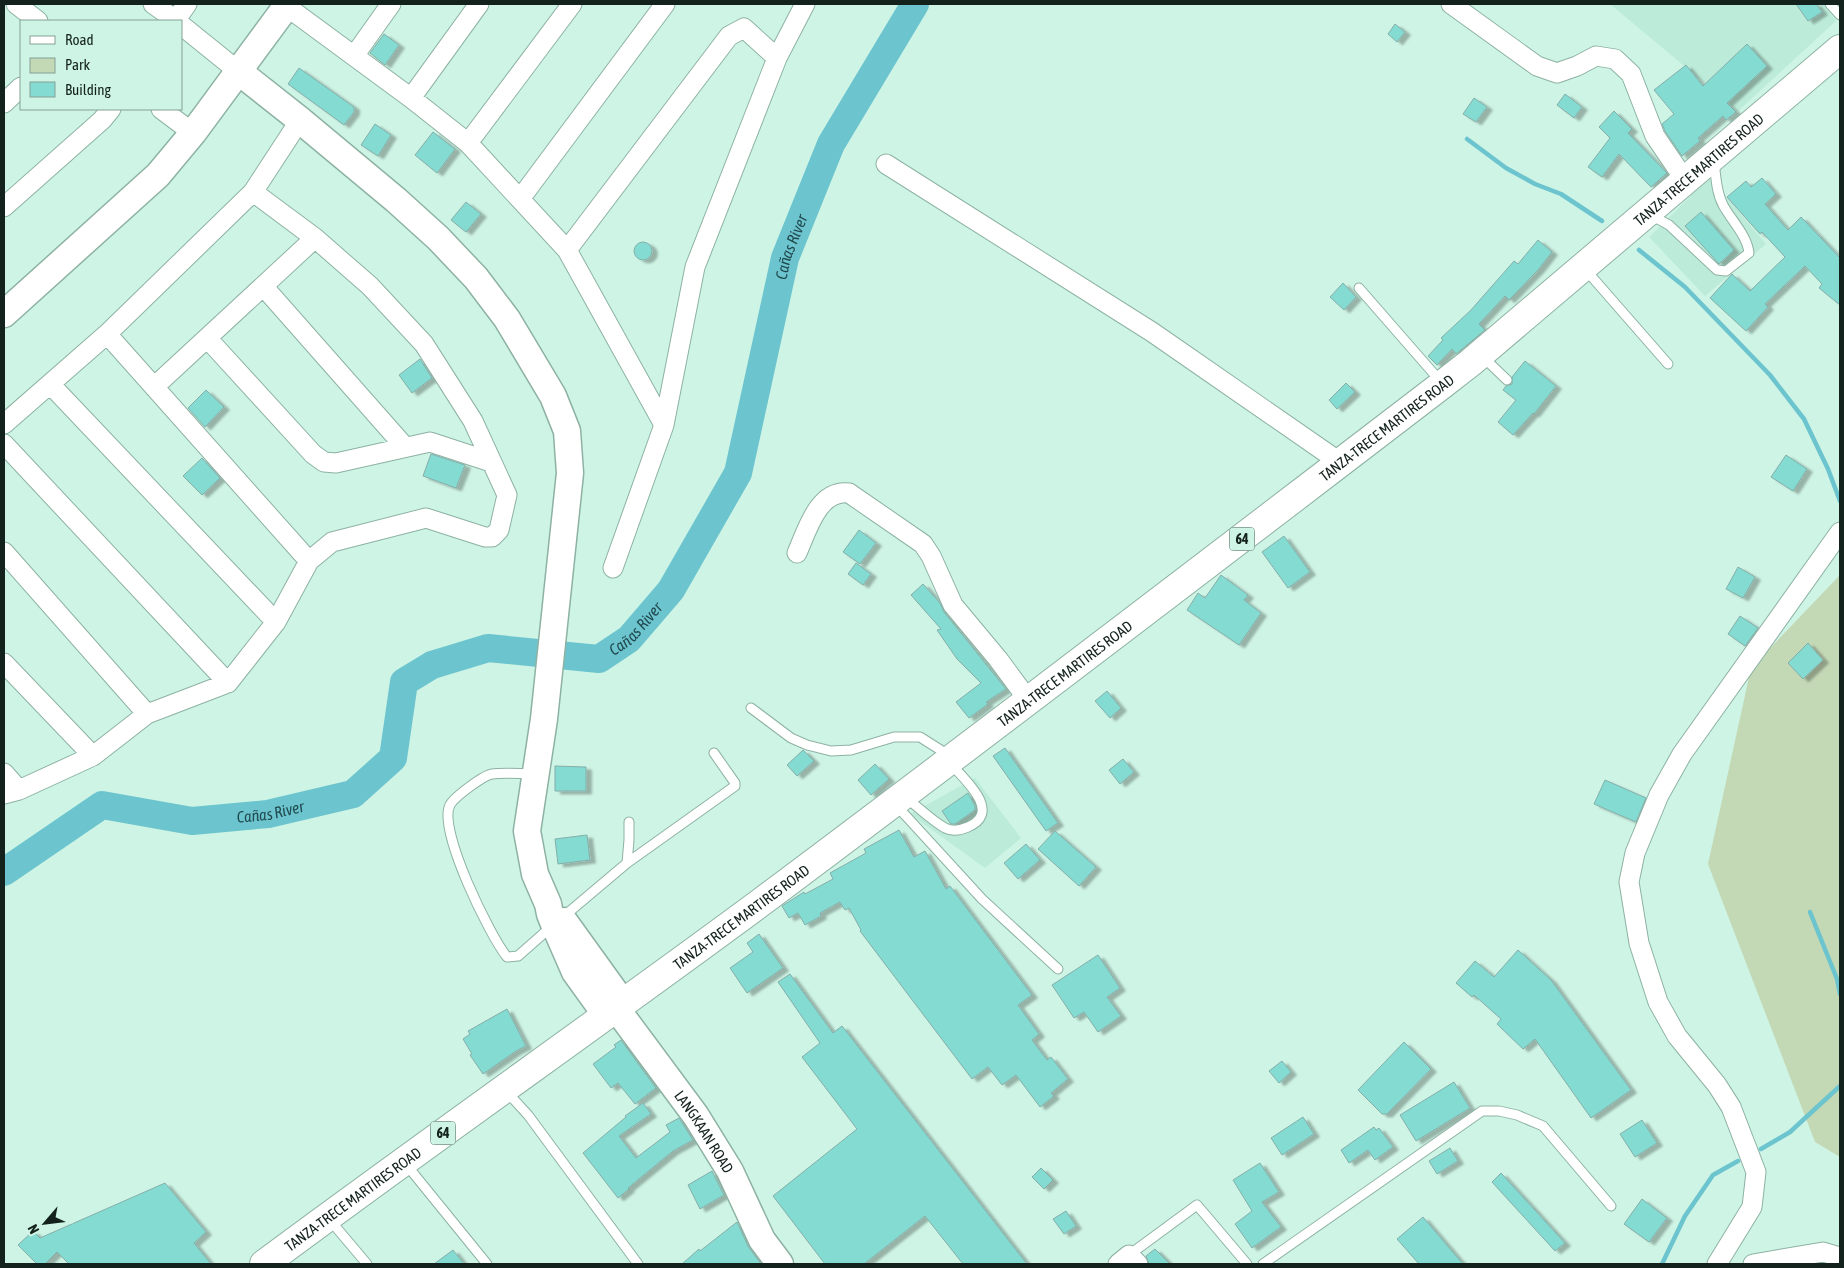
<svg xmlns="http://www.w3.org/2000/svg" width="1844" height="1268" viewBox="0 0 1844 1268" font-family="'Asap Condensed',sans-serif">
<defs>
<filter id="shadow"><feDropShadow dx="5.5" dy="3" stdDeviation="1" flood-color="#0004"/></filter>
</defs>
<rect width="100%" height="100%" fill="#cef4e5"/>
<!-- built -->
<path fill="#bcebd9" d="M1610,4h213l13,17 -98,90z
M1710,177l56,67 -61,52 -56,-59z
M975,778l46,60 -36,30 -75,-54z"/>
<!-- green -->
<path fill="#c3d8b5" d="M1840,575v582l-25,-15 -107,-278 43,-196z"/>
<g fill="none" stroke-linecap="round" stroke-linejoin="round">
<!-- stream -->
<path stroke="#6cc4ce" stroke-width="4.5" d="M1467,139l39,29 29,16 26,10 41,27
M1639,250l46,37 85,88 34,44 24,50 12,32
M1810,912l27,67 3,15
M1761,1149l29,-17 50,-46
M1662,1264l23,-48 28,-41 25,-14"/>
<!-- river -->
<path stroke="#6cc4ce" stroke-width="28" id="s1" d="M4,872l98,-67 90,16 76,-7 85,-20 40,-36 11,-76 28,-17 56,-17 111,11 30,-20 42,-49 67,-117 47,-215 46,-114 84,-140"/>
</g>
<!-- building -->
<path fill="#83dbd2" stroke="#85aea9" filter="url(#shadow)" d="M1796,4h20l6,8 -14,9z
M1395,24l10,8 -8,10 -9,-8z
M384,34l15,11 -14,20 -15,-12z
M1747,44l20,22 -40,37 9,9 -10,8 -3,-4 -25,22 2,3 -18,15 -17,-25 -3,-7 12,-10 -20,-24 32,-25 17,21z
M299,68l55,39v5l-10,13 -56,-41z
M1565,94l17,13 -8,11 -17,-13z
M1474,98l13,9 -11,15 -13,-8z
M1614,111l18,18 -4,4 39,40 -16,14 -32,-33 -17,23 -14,-10 22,-29 -11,-11z
M375,124l16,11 -13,21 -17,-11z
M433,132l22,17 -18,24 -22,-18z
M1762,178l14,16 -11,10 23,26 13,-13 39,41v47l-21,-17 3,-4 -17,-18 -40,38 3,3 -22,24 -36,-33 22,-24 18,17 35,-34 -23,-25 -2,2 -33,-37 19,-16 5,6z
M466,202l15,12 -15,18 -15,-12z
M1701,212l33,38 -15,14 -34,-38z
M1538,240l14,12 -14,18 -29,30 -4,-4 -26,28 6,6 -29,24 -4,-5 -15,16 -9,-9 15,-16 -2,-2 30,-28 43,-49 4,3z
M634 251a9 9 0 1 1 18 0a9 9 0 1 1-18 0Z
M1343,283l13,14 -12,13 -14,-13z
M420,359l12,19 -20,15 -13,-18z
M1525,361l31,25 -22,28 -1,-1 -20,22 -15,-13 18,-22 -13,-10 3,-4 6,-2v-7z
M1346,383l9,9 -18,17 -8,-9z
M206,390l18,17 -19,20 -17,-19z
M431,454l34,11 -9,23 -33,-12z
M1786,455l21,14 -14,22 -22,-14z
M202,458l18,20 -18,17 -19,-19z
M859,530l17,13 -16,21 -17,-12z
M1284,536l26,36 -22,16 -26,-36z
M856,563l15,11 -8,11 -15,-11z
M1738,567l17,10 -12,21 -17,-9z
M1221,575l27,20 -4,5 17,13 -22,32 -52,-35 11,-17 7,5z
M923,584l17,19 4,9 62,77 -20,13 2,2 -19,14 -13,-16 25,-19 -24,-24 -20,-29 4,-1 -30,-34z
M1740,616l18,12 -13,18 -17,-12z
M1808,643l15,17 -20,19 -15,-16z
M1107,691l14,17 -11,10 -15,-17z
M1005,748l53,75 -12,8 -53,-75z
M803,750l11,11 -17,15 -10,-11z
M1123,759l11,13 -14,12 -11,-14z
M875,764l14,15 -18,16 -13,-15z
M555,766l31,1v24h-31z
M1605,780l41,18 -10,24 -42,-18z
M968,793l7,13v4l-20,14h-4l-9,-13z
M899,830l15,27 11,-6 21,38 4,-3 82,109 -14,10 21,29 -7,6 15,20 4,-3 17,22 -17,14 3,3 -14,11 -24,-32 -14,10 -14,-18 -16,12 -112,-148 1,-1 -12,-22 -4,2 -5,-8 -20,11 1,3 -16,9 -7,-12 -9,5 -7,-12 22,-14 1,2 28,-15 -3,-6 36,-20 -2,-4z
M1055,831l41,36 -17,19 -41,-37z
M587,835l3,25 -32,4 -3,-25z
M1026,844l14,16 -22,19 -14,-16z
M759,934l24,34 -36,25 -17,-25 23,-16 -6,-9z
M1518,950l33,30 80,110 -40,28 -56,-79 -12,10 -26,-25 4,-5 -27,-24 -2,2 -16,-14 19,-22 19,16z
M1098,955l22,33 -13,9 14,19 -23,16 -14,-20 -10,6 -22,-33z
M790,974l43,59 9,-7 185,238h-64l-38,-48 -61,48h-39l-52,-68 84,-67 -55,-72 18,-14 -42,-61z
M507,1009l19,37 -10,5 -33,23 -13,-19 2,-1 -9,-15 7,-5 -2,-3z
M621,1040l35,48 -21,16 -17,-21 -7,5 -18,-24 23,-17 -2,-2z
M1404,1042l27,27 -44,45h-5l-24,-24z
M1282,1061l9,11 -12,11 -10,-12z
M1454,1082l16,26 -54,33 -16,-26z
M643,1103l8,11 -32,22 17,22 34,-26 -4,-7 13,-7 14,22 -20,11 -45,37 1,1 -11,9 -35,-45 43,-36 -1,-1z
M1303,1117l11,17 -32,21 -11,-17z
M1642,1120l15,23 -22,14 -15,-23z
M1374,1127l2,3 3,-2 14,19 -18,13 -7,-10 -19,13 -8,-13z
M1450,1148l8,13 -21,13 -8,-13z
M1260,1163l19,29 -17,10 19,25 -29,21 -17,-24 17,-13 -19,-31z
M1041,1168l12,12 -9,9 -12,-12z
M712,1171l12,24 -24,14 -12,-24z
M1501,1173l64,70 -10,8 -63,-69z
M165,1183l41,49 -12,11 17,21h-142l-12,-12 -12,12h-8l-19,-19 15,-14 7,7z
M1642,1199l25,19 -18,24 -25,-18z
M1066,1211l10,15 -12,8 -11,-15z
M1423,1217l40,47h-44l-22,-25z
M737,1222l11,24 13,18h-79l17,-15 1,2z
M1155,1249l15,15h-21l-3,-8z
M453,1250l11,14h-30z"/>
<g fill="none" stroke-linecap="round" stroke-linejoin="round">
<!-- lane casing -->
<g stroke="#8db2a3" stroke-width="11">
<path id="lane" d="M1830,4l10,11
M1650,219h8l11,6 48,45 9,1 23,-18c-2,-18 -18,-33 -26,-48 -7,-13 -7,-29 -9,-43
M1585,269l83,95
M1359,288l82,94
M1482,356l25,24
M751,708l40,30 16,7 24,6 20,-1 43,-13h26l30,19
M535,774c-14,0 -29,-2 -43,0 -8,1 -38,23 -42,31 -13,24 40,131 57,152l11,-1 33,-29
M905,797c12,9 27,24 40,31 8,4 16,2 23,-1 35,-15 -4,-48 -18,-64
M895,804l87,95 76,70
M627,863l2,-23v-18
M563,917l64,-54 108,-77v-3l-21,-30
M506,1091l22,24 110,149
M405,1163l82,101
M329,1219l38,45
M1129,1255l68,-50 50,59
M1263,1264l219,-153h17l18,4 26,11 68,80"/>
</g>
<!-- street casing -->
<g stroke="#8db2a3" stroke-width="21">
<path id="street" d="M16,4l22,17
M153,4l24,17
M1451,4l86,62 20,7 20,-7 19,-10 19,3 16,15 24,62 30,44
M286,6l125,92 57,45 99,107 97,175
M175,21l12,-17
M181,25l57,46
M354,56l37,-52
M411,98l68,-94
M4,103l17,-16
M161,109l32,24
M468,143l104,-139
M886,164l266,168 189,131
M520,199l145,-195
M4,207l98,-87 9,-11
M567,250l162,-214 15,-8 33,30
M263,286l142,161
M107,334l202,227
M207,338l106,116 11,8 12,1 94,-21 61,20
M50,384l226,238
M154,387l161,-149
M4,424l103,-90 146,-142 47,-72
M4,444l224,239
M4,552l143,162
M797,553c10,-22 21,-64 52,-60l74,51 8,12 22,49 45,54 31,42
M613,568l51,-143 31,-158 82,-209 28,-54
M4,663l89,93
M4,773l15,17
M4,794l15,-4 74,-34 54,-42 81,-31 48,-61 33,-61 23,-19 94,-24 59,19h7l7,-7 8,-35 -34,-74 -49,-77 -54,-58 -55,-48 -62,-46
M1118,1264l11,-9 9,9
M1717,1264l35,-57 4,-35 -25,-65 -14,-22 -40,-49 -19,-34 -19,-59 -10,-61 6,-29 24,-58 23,-41 158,-222
M1753,1264l70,-12 17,5"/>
</g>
<!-- secondary casing -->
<g stroke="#8db2a3" stroke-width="29">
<g id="secondary">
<path d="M238,71l62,49 96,80 42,38 38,40 31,41 46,77 14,35 3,42 -26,246 -17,112 8,43 13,30 2,10 4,10 21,48 31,43"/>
<path d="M4,314l154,-139 35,-42 95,-129"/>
<path d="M564,921l59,82"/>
<path id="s2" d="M616,1008l80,108 34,55 32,69 18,24"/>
</g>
</g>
<!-- primary casing -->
<g stroke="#8db2a3" stroke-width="30">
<g id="primary">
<path id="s3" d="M264,1264c164,-122 331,-239 496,-361 229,-171 456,-345 683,-519l27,-21 370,-314"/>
</g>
</g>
<!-- lane -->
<use href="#lane" stroke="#fff" stroke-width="9"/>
<!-- street -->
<use href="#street" stroke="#fff" stroke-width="19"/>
<!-- secondary -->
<use href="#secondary" stroke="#fff" stroke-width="26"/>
<!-- primary -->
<use href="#primary" stroke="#fff" stroke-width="28"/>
</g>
<g text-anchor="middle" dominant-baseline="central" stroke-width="4.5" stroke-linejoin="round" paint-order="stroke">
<!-- shield labels -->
<g fill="#cef4e5" stroke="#4c6159" stroke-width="1">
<rect x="1229.5" y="527.5" width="25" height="23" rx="4"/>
<rect x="430.5" y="1121.5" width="25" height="23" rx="4"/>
</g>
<g font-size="14" font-weight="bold" fill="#14221d">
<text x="1242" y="539">64</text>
<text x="443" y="1133">64</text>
</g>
<!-- street labels -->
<g font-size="15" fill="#14221d" stroke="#cef4e5">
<text stroke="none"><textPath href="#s3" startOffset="1805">TANZA-TRECE MARTIRES ROAD</textPath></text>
<text stroke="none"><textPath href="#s3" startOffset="1400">TANZA-TRECE MARTIRES ROAD</textPath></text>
<text stroke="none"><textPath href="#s3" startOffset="995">TANZA-TRECE MARTIRES ROAD</textPath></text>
<text stroke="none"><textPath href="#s3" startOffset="590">TANZA-TRECE MARTIRES ROAD</textPath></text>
<text stroke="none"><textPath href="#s2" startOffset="152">LANGKAAN ROAD</textPath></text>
<text stroke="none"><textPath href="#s3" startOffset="110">TANZA-TRECE MARTIRES ROAD</textPath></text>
</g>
<!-- water labels -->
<g font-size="16" font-style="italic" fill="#214a4f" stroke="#cef4e5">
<text stroke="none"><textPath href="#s1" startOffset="1175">Cañas River</textPath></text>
<text stroke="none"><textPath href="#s1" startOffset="755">Cañas River</textPath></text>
<text stroke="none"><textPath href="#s1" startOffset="289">Cañas River</textPath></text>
</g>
</g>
<!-- border -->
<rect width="1844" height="1268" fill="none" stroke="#14221d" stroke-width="10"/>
<!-- legend -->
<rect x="20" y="20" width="162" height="90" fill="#cef4e5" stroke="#84a095"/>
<rect x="30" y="36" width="25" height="8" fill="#ffffff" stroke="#84a095"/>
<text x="65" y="45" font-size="15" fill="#14221d">Road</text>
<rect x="30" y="58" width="25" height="15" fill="#c3d8b5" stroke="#84a095"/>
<text x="65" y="70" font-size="15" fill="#14221d">Park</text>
<rect x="30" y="82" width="25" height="15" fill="#83dbd2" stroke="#84a095"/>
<text x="65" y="95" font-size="15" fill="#14221d">Building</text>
<!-- north arrow -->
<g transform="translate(45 1223) rotate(242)" stroke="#cef4e5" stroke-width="4" paint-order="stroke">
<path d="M0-4L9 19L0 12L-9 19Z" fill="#14221d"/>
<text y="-8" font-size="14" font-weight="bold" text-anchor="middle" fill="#14221d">N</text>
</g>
</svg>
